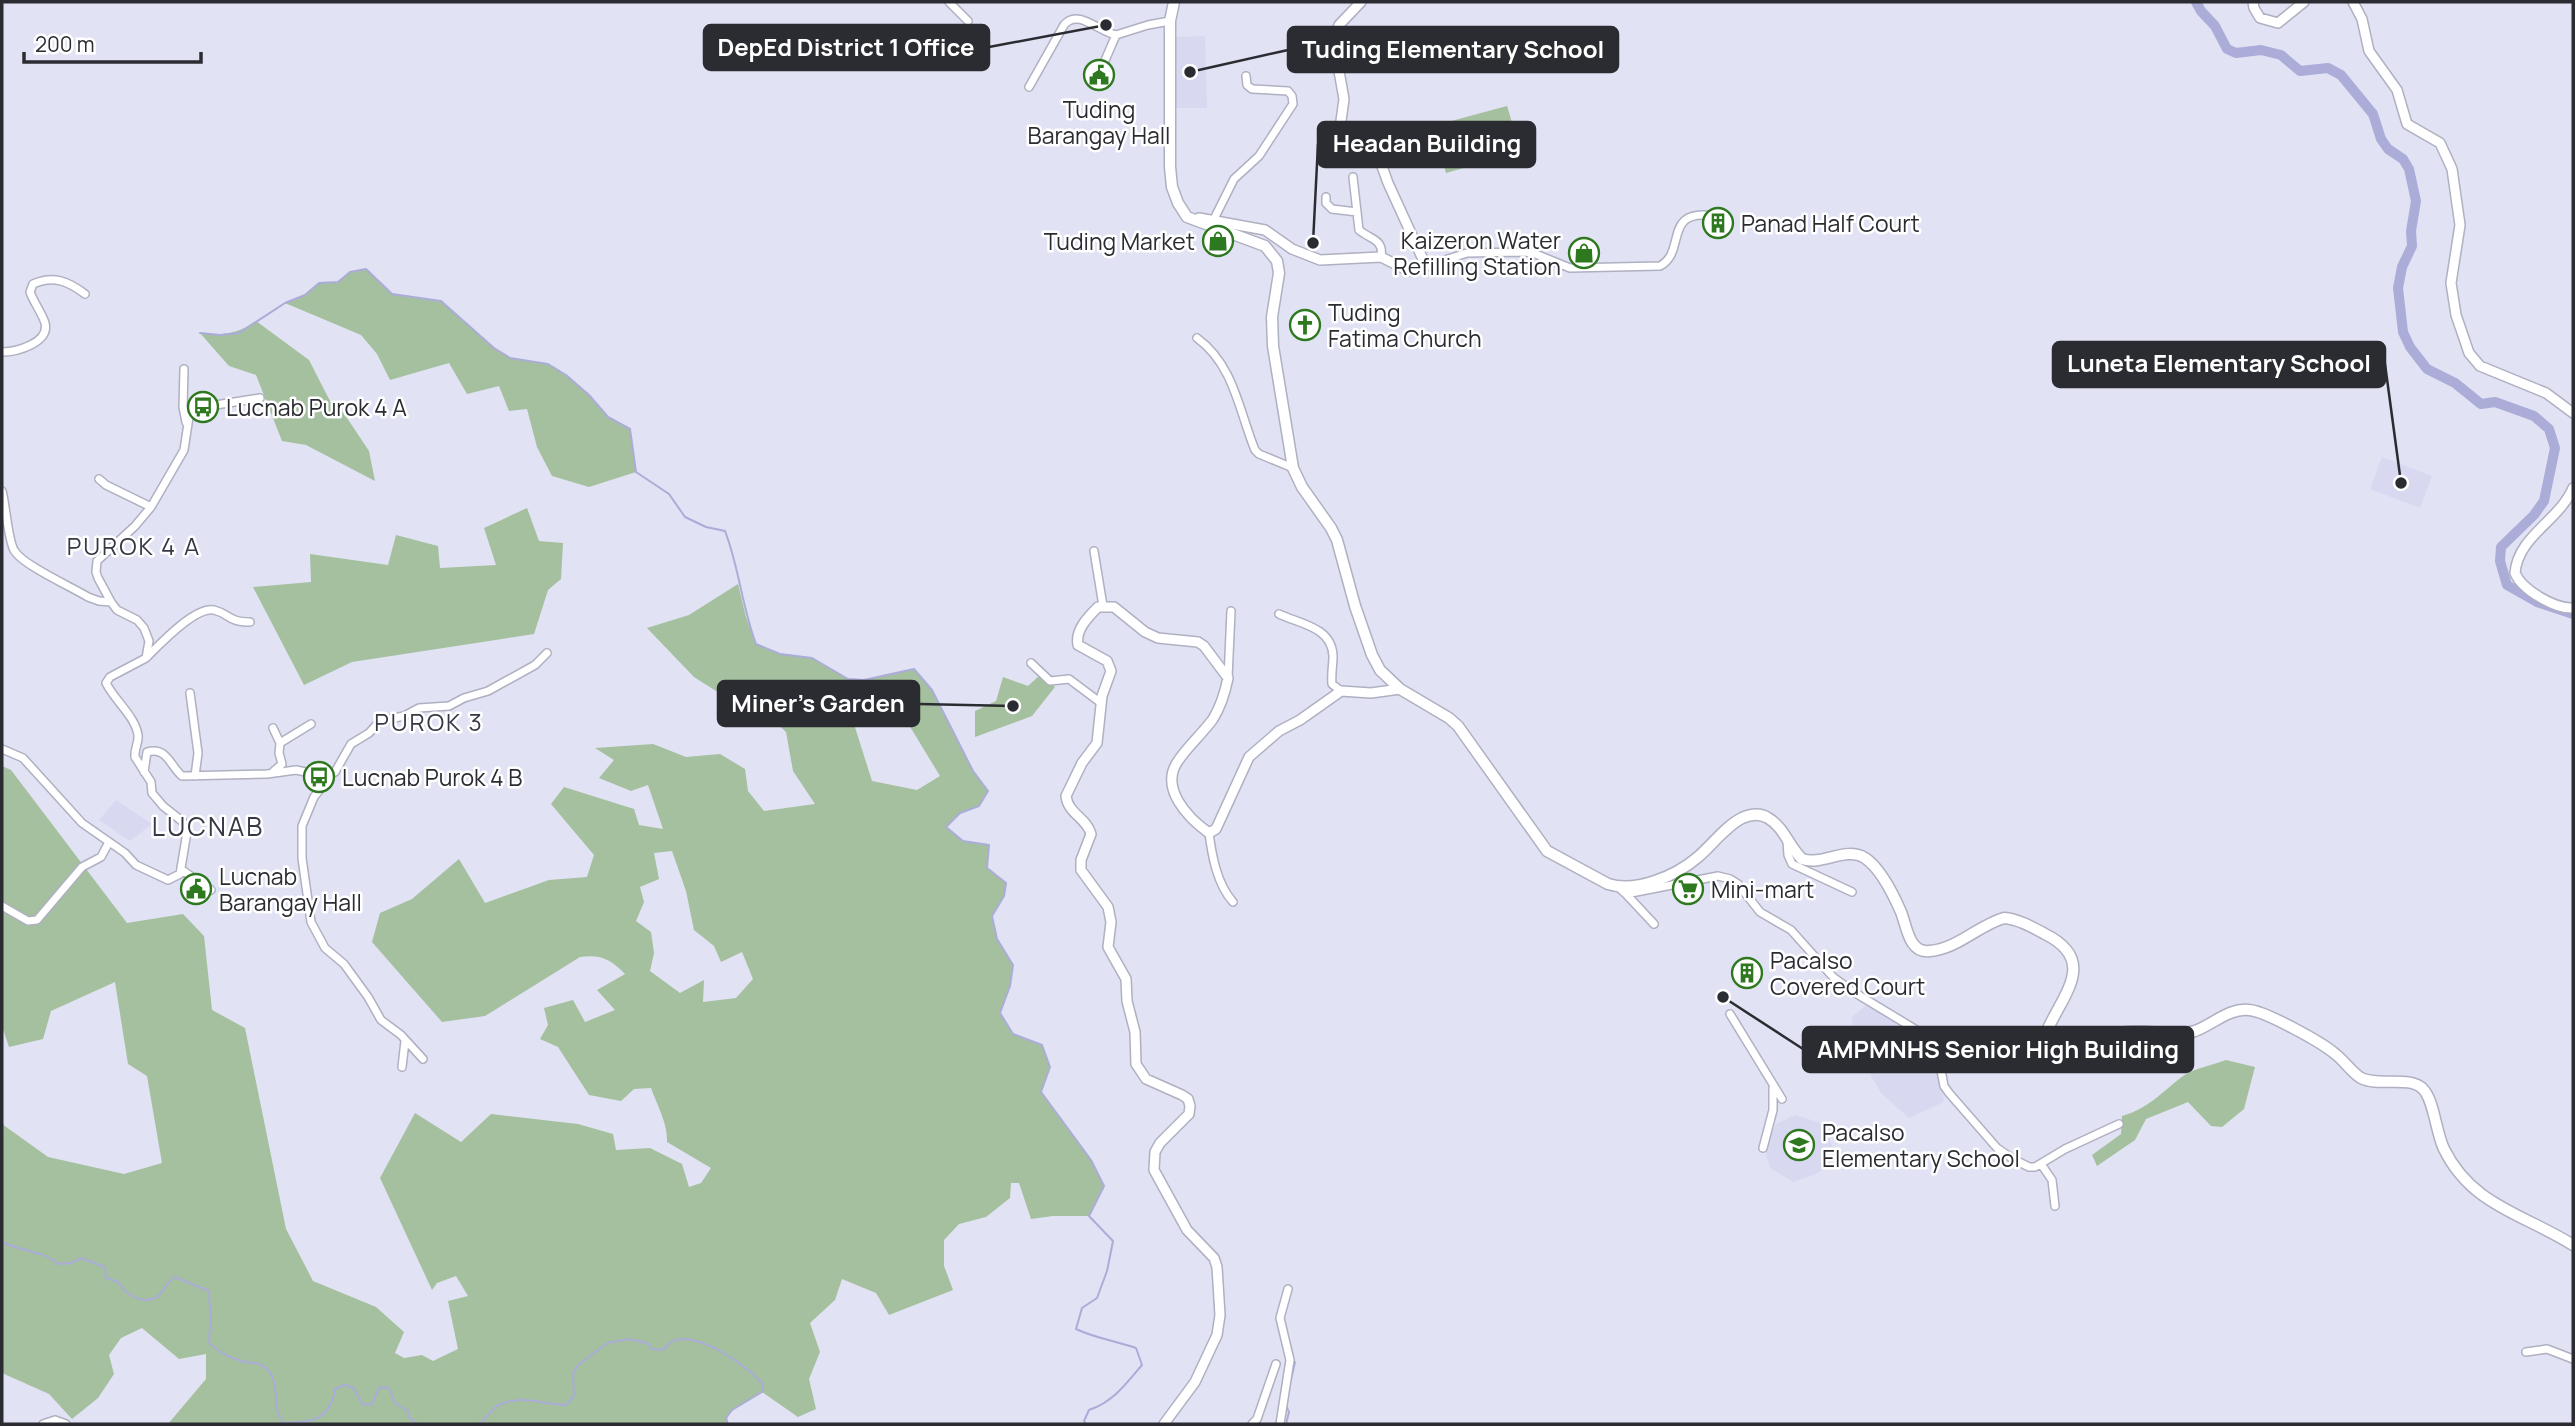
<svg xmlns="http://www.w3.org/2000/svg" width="2575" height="1426" viewBox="0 0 2575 1426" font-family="Manrope,sans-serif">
<rect width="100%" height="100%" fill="#e1e2f3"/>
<!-- built -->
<path fill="#d8d8f1" d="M1205,36l2,72h-32l-1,-71z
M2382,457l50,19 -12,32 -50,-19z
M116,800l36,24 -22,17 -31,-21z
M1868,1004l48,30 15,16 7,17 6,35 -35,16 -28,-25 -10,-17 -5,-18 -14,-31v-10z
M1795,1115l26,8 10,19 5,17 -20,15 -23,8 -23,-14 -6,-20 12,-24z"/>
<!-- green -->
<path fill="#a4c09f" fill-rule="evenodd" d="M1507,106l14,46 -75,21 -13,-47z
M366,269l26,25 49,7 53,47 16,10 38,6 18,11 23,20 19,22 22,12 6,43 -47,15 -37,-11 -15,-29 -10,-38 -18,2 -10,-25 -32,8 -18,-31 -59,17 -13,-26 -16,-19 -76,-32 20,-8 14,-12 19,-1 12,-10z
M256,321l53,39 23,45 11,7 26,39 6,30 -69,-36 -24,-4 -26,-66 -27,-9 -29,-33c23,3 37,1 56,-12z
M527,508l12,33 24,2 -2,36 -13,11 -14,44 -182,28 -48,23 -51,-98 58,-5 -1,-28 78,11 8,-30 42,11 2,22 56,-3 -12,-37z
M738,584l8,33 10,27 24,10 32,4 36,21 16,1 50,-11 18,21 41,81 15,20 -9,15 -19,7 -14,14 17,14 26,4 -2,23 19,15 -2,13 -12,20 5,23 16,26 -3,21 -10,27 13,21 29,11 8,22 -9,25 50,68 13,26 -15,30h-36l-22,3 -12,-36h-8l-1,15 -24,19 -27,7 -15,16v26l9,24 -64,25 -13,-22 -34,-14 -7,21 -25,23 10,29 -11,27 7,30 -18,8 -36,-25 -30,18 -5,8 1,6h-560l38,-45v-25l-27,5 -37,-31 -21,10 -12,17 5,19 -16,24 -26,21 -23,-25 -47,-21v-249l46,33 76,17 38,-11 -15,-87 -19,-12 -13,-82 -64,29 -8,28 -34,8 -7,-21v-260l9,4 116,153 56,-9 21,22 8,74 33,18 41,201 27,52 63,26 28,25 -9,21 9,5 18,-3 11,6 25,-12 -10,-48 20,-5 -12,-20 -19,7 -5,7 -52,-112 35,-65 46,29 30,-28 87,10 35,10 3,16 34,-2 32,16 7,23 12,-4 10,-15 -44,-26c1,-18 -10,-37 -16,-54l-17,1 -13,12 -32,-6 -31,-48 -18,-8 8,-14 -4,-17 29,-8 12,22 30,-12 -18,-20 28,-16c-14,-15 -25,-20 -45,-17l-95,59 -43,6 -70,-80 8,-29 32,-14 47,-40 26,44 64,-23 38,-3 7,-22 -43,-51 13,-17 70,22 5,16 24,4 -15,-44 -17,6 -32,-13 15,-18 -19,-12 58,-4 33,13 34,-3 25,15 3,22 16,20 51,-7 -22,-33 -7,-39 -33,-32 -15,5 -44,-28 -47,-49 42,-13zM863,693l12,30 31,-3 34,56 -23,14 -45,-9 -18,-57 -3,-30zM672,851l14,40 8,39 20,16 7,16 21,-10 11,27 -17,19 -33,4 1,-22 -24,13 -30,-22 4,-18 -3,-21 -15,-11 8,-19 -4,-15 19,-8 -5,-26z
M1040,675l15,12 -23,29 -57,21v-26l21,-10 7,-24 25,9z
M2226,1060l29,7 -11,42 -22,18 -11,-1 -23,-24 -42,17 -11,21 -38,26 -5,-11 29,-21 1,-18c26,-7 40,-24 61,-40 12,-8 30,-11 43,-16z"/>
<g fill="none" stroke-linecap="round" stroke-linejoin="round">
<!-- stream -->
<path stroke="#abacd8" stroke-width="2" d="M200,333l20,2 19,-2 46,-30 20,-8 14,-12 19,-1 12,-10 16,-3 26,25 49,7 53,47 16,10 38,6 18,11 23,20 19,22 22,12 6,43 33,22 16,23 21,10 19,4c14,36 17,76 31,113l24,10 32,4 36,21 16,1 50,-11 18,21 41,81 15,20 -9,15 -19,7 -14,14 17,14 26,4 -2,23 19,15 -2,13 -12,20 5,23 16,26 -3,21 -10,27 13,21 29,11 8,22 -9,25 50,68 13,26 -15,30 24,25 -6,30 -10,27 -15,10 -6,21c19,9 39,12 60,19l6,17c-16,19 -29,37 -53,45l-5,11 2,3
M2,1242c17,9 43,9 56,22l13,-1 10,-5 24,9 1,11 12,4c8,13 28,26 42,12 6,-7 7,-12 15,-17l34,14 2,34 -3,16c8,10 22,17 34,20 10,3 18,0 26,9 13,15 3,38 15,53 28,-1 47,-2 52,-34l9,-4 10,3 8,16 9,1 9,-18 9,1 6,15 14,9 -1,5 10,7
M1289,1388l6,-26
M479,1424c7,-5 13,-16 20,-19 22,-11 44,0 67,0l8,-9 -1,-22 4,-8 30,-23 22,-4 18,4 5,6 10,1c4,-3 8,-8 13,-10 25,-7 74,26 88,45l-1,7 -30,18 -6,8 2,6
M1286,1424l3,-12 -3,-6"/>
<!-- river -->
<path stroke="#abacd8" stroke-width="10" d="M2196,2l5,9 14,15 12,23 9,4 25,-3 20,5 19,16 28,-3 13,7 32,39 8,25 7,10 15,10 6,10 7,32 -5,30 1,15 -10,21 -4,21 5,44 7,15 17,22 28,14 26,21 14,-2 39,14 15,13 6,19 -11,53 -10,14 -33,32 -1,14 7,24 30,17 36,12"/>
<!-- minor casing -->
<g stroke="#afb0c1" stroke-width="10">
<path id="minor" d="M949,2l19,19
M1103,65l13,-30
M1029,87l35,-62c14,-17 35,7 52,10l32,-10 22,-4
M1353,177l6,53c12,10 25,9 22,27
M1326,197v6l6,6 25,3
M1213,221l21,-42 25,-23 34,-52 -1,-8 -4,-5 -36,-2 -5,-4 -1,-9
M1426,266l41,-13 56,-1 10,1 37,15 90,-2c27,-14 2,-58 54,-50
M1197,338c37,27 42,73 58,112l4,4 34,14
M2,352c14,0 48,-9 43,-29 -3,-10 -11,-20 -15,-31l3,-8c20,-9 35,-3 52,10
M184,369l-1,38 3,15
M99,479l7,6 45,22
M2,491c4,15 6,49 12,59 8,15 58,37 74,47l11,4 12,1
M1094,551l9,55
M1279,614c21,10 53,13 54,42 0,9 -2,18 -1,28l9,7
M147,657c12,-12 48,-51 67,-47 16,4 14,12 36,12
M1031,663l19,18 19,-2 32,24
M1228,678l3,-67
M190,693l8,60 -3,23
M273,728l7,15
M2,749l21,9 59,65 43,30 11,12 32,15 12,-6 7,-42 -4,-10 -20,-16 -11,-13 -1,-11 -16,-25c-1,-8 4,-14 3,-22 -3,-19 -23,-34 -32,-52l4,-6 36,-19 3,-17 -5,-13 -7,-8 -20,-10 -6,-8 -13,-24 -2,-6 1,-11 38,-35 16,-19 33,-57 5,-33 14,-10 57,-9
M274,771l8,-7 -3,-11 1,-10 31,-19
M144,772l3,-20c20,-6 23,14 35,24l85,-2 29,-4 29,6 10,-4 16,-28 18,-11 11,-12 24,-5 15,-8 30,-2 15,-8 24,-7 47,-26 12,-12
M319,777l3,10 -8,10 -12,29v32l9,64 14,26 19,16 24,33 13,23 20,15 22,24
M1209,833c3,23 8,51 24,69
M1787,841l1,14 4,9 60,28
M182,870l29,20
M1618,887l8,7 92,-18 12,3 8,5 22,28 31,18 42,47 19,14 76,46 9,13 7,36 5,7 48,55 16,11 16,8h6l30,-18 54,-25
M1626,894l28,30
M2,906l26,15 9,-1 45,-53 19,-10 8,-15
M1730,1014l52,85
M402,1067l3,-26
M1763,1148l10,-38v-22
M2041,1164l11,16 3,26
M2526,1352l21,-3 26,10
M43,1424l12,-4 11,4
M1252,1424l5,-5 19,-55
M1280,1424l10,-64 -10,-42 8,-29"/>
</g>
<!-- tertiary casing -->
<g stroke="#afb0c1" stroke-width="12">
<path id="tertiary" d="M2253,2l1,6 6,10 18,5 26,-21
M2353,2l9,17 7,32 28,39 10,34 33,19 12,26 8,56 -9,58 5,32 13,38 11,13 66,27 27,20
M1199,218l66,12 27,19 28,11 61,-3 28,14 17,-5 -38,-83 -9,-25 -5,-7 -29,-14 -5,-9 4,-29 -9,-50 1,-16 3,-8 22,-23
M2573,488c-14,33 -55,48 -58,85 7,17 40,36 58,35
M1164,1424l31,-42 22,-47 3,-20 -3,-48 -3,-9 -27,-28 -33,-60 1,-18 5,-9 29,-29 1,-8 -2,-7 -6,-4 -36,-16 -10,-15 -1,-32 -8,-31 -1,-22 -18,-32 3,-25 -3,-15 -27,-37v-10l10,-26c-4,-16 -23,-20 -25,-38l16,-33 15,-20 5,-47 9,-25 -4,-10 -29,-16c-3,-15 10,-28 20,-38h16l31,25 13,6 40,4 6,4 24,32c-3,15 -7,28 -15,41 -11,15 -25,27 -35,42 -19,27 10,57 31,72l7,-4 33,-72 30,-26 21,-11 41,-29 30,2 29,-4"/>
</g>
<!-- secondary casing -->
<g stroke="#afb0c1" stroke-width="13">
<path id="secondary" d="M1174,2l-4,19v146l2,20 6,16 9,14 78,29 12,15 2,12 -7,44 1,29 20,122 9,19 29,41 6,12 18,66 17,49 8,15 20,19 49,29 9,8 89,125 61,33c28,9 68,-8 90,-27 14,-12 28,-31 44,-39 9,-4 18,-5 26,0 16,9 21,29 34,41 21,7 43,-13 63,-1 15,10 29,38 36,54 6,15 8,42 29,39 27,-2 49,-26 74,-33 14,1 28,9 41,16 54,27 17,61 1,99l4,13c25,12 52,-10 77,-14 23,-3 46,6 68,-1 19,-7 33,-23 54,-21 16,1 72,32 85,43 10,7 17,19 27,25 17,9 49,-3 62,11 11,11 13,44 21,60 28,57 80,65 129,96"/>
</g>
<!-- minor -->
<use href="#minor" stroke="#fff" stroke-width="7"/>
<!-- tertiary -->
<use href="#tertiary" stroke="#fff" stroke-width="9"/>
<!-- secondary -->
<use href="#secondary" stroke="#fff" stroke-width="10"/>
</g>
<!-- icons -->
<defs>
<g id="civic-ring" transform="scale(1.575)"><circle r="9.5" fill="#fff" stroke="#2e781f" stroke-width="1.5"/><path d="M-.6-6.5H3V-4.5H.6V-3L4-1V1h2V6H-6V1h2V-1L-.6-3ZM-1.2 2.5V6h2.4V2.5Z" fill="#2e781f"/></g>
<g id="building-ring" transform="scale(1.575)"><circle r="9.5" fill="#fff" stroke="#2e781f" stroke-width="1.5"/><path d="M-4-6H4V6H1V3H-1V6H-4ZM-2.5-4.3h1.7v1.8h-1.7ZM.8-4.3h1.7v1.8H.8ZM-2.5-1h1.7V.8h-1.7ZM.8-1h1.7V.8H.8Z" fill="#2e781f"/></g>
<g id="shop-ring" transform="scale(1.575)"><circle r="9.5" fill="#fff" stroke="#2e781f" stroke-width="1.5"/><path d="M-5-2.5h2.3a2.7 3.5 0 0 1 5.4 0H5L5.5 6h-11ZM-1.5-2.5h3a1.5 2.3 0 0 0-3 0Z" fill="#2e781f"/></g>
<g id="church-ring" transform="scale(1.575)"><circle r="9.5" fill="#fff" stroke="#2e781f" stroke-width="1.5"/><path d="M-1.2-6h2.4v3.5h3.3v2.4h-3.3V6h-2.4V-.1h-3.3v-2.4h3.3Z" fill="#2e781f"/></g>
<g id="bus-ring" transform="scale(1.575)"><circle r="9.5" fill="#fff" stroke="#2e781f" stroke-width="1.5"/><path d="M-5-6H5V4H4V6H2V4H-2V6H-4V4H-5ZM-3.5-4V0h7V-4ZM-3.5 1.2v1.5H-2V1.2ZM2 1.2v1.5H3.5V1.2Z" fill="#2e781f"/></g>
<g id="supermarket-ring" transform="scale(1.575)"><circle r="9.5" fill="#fff" stroke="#2e781f" stroke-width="1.5"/><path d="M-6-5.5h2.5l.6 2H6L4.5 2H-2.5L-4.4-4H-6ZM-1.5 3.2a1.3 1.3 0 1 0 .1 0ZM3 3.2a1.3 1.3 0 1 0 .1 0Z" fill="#2e781f"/></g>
<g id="school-ring" transform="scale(1.575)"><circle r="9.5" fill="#fff" stroke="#2e781f" stroke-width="1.5"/><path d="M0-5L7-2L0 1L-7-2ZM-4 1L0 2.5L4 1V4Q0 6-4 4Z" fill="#2e781f"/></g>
</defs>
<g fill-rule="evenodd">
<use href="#civic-ring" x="1099" y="75"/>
<use href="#building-ring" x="1718" y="223"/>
<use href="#shop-ring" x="1218" y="241"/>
<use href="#shop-ring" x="1584" y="253"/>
<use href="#church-ring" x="1305" y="325"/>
<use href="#bus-ring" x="203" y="407"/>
<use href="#bus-ring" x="319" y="777"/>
<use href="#civic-ring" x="196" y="889"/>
<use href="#supermarket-ring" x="1688" y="889"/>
<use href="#building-ring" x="1747" y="973"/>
<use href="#school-ring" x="1799" y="1145"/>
</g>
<g text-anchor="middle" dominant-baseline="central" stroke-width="5" stroke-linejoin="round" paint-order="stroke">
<!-- poi labels -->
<g font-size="23" fill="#2b2c32" stroke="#fff" text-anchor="start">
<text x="1099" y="109" text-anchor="middle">Tuding<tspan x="1099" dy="26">Barangay Hall</tspan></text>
<text x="1741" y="223">Panad Half Court</text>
<text x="1561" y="240" text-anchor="end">Kaizeron Water<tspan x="1561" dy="26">Refilling Station</tspan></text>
<text x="1195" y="241" text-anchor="end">Tuding Market</text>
<text x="1328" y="312">Tuding<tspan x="1328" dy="26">Fatima Church</tspan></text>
<text x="226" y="407">Lucnab Purok 4 A</text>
<text x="342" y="777">Lucnab Purok 4 B</text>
<text x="219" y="876">Lucnab<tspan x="219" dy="26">Barangay Hall</tspan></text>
<text x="1711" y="889">Mini-mart</text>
<text x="1770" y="960">Pacalso<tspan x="1770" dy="26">Covered Court</tspan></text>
<text x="1822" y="1132">Pacalso<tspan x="1822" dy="26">Elementary School</tspan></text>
</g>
<!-- neighbourhood labels -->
<g font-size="24" letter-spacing="2" fill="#373845" stroke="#fff">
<text x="134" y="545">PUROK 4 A</text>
<text x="429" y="721">PUROK 3</text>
</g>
<!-- quarter labels -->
<g font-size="26" letter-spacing="2" fill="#373845" stroke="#fff">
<text x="208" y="826">LUCNAB</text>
</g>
</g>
<!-- callouts -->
<path fill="none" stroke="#2b2c32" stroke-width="2.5" d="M1106 25L989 47M1190 72L1288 50M1313 243L1318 144M2401 483L2385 364M1013 706L919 704M1723 997L1803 1049"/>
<g fill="#2b2c32" stroke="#fff" stroke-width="2.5">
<circle cx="1106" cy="25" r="7"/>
<circle cx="1190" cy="72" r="7"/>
<circle cx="1313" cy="243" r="7"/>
<circle cx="2401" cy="483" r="7"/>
<circle cx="1013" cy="706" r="7"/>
<circle cx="1723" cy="997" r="7"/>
</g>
<g fill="#2b2c32" stroke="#2b2c32" stroke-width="2.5">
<rect x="704" y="25" width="285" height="45" rx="7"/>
<rect x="1288" y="27" width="330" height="45" rx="7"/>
<rect x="1318" y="122" width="217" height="45" rx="7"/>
<rect x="2053" y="342" width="332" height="45" rx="7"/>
<rect x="718" y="681" width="201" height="45" rx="7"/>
<rect x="1803" y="1027" width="390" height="45" rx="7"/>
</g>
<g font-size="24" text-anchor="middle" font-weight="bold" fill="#fff">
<text x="846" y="56">DepEd District 1 Office</text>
<text x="1453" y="58">Tuding Elementary School</text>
<text x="1427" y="152">Headan Building</text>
<text x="2219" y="372">Luneta Elementary School</text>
<text x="818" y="712">Miner's Garden</text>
<text x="1998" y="1058">AMPMNHS Senior High Building</text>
</g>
<!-- border -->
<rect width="2575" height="1426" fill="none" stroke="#2b2c32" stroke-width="7"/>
<!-- scale -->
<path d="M24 52v10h177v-10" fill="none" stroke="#2b2c32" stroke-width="3.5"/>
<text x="35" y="52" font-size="21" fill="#2b2c32" stroke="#ffffff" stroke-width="5" paint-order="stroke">200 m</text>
</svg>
